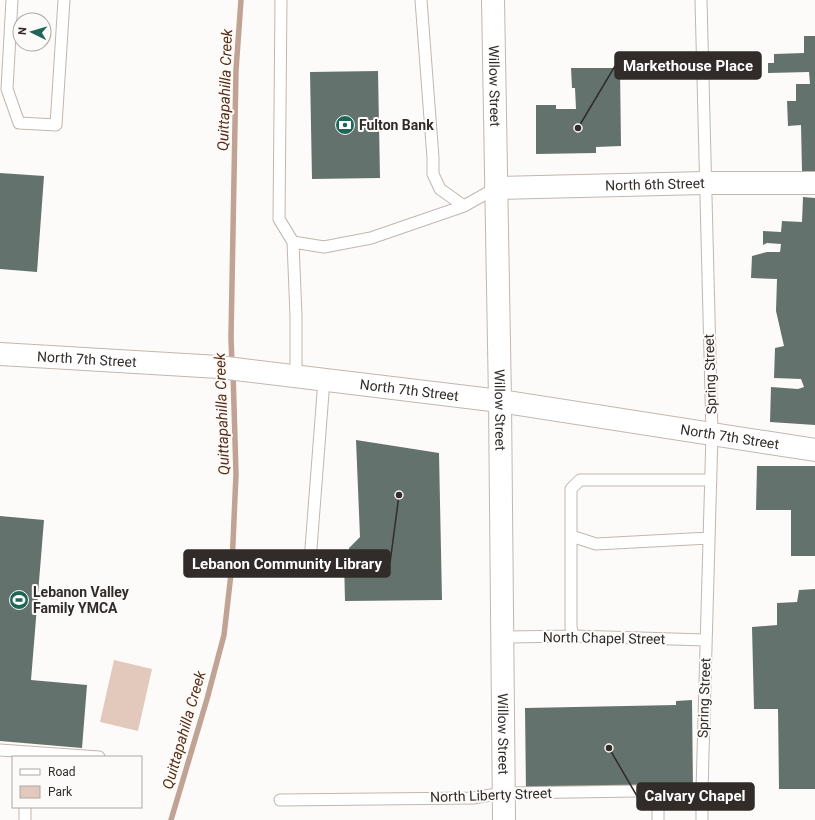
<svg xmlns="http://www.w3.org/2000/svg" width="815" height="820" viewBox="0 0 815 820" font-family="Roboto,sans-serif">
<rect width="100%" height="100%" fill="#fdfbf9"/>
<!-- green -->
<path fill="#e3c9bc" d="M114,660l38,9 -14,62 -38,-9z"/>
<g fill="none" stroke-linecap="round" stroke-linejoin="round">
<!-- stream -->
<path stroke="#c0a394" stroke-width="5.5" d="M232,364l-1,-26 5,-268 5,-70
M171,820l36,-121 17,-64 8,-70 4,-91 -3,-102"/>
</g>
<!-- building -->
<path fill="#64726e" d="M804,36h11v135h-13l-1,-46 -13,1 -1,-25h9v-17h14l-1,-12 -41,1v-10h6v-9l30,-1z
M571,68h49l1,78 -25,1v6l-60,1v-49h20v4h20l-1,-21h-3z
M378,71l2,107 -68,1 -2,-107z
M0,173l44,3 -7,96 -37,-3z
M803,197l12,1v227l-45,-3 1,-35 27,2 6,-2 -3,-8 -27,-1 1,-30 9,-2 -8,-35 1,-32 -26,-1 1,-22 15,-4h13l1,-8 -14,-1 -4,2v-14l18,1 1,-11 20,1z
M356,440l83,13 3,147 -97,1 -1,-41 5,-4v-8l11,-11z
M757,466h58v90h-24v-46h-35z
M0,516l44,4 -13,160 56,5 -5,63 -82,-7z
M815,589v200h-36l-1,-80h-24l-2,-82 25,-2v-22l20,-1 2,-12z
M692,700l1,89 -167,3 -1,-84 151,-3v-4z"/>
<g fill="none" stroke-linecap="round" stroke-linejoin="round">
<!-- lane casing -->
<g stroke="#c3b6af" stroke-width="13">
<path id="lane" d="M12,0l-5,89 12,34 37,2 8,-125
M281,0l-2,219 14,23 31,5 47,-9 93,-32 32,-18
M421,0l12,158v16l7,15 24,17
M701,0l11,434 -10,356v30
M293,242l3,74v61
M571,536v91l2,9
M709,538l-113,6 -25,-8v-47l9,-9h131
M311,548l13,-168
M502,637l71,-1 133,4
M0,750l99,7
M658,791v29
M280,800l193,-2 30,-5 199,-3
M25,807v13"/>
</g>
<!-- street casing -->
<g stroke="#c3b6af" stroke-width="24">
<g id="street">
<path id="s1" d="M496,188l209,-5h110"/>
</g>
</g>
<!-- secondary casing -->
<g stroke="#c3b6af" stroke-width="24">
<g id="secondary">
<path id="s2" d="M493,0l7,401 4,419"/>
<path id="s3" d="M0,354l219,13 281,34 315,49"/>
</g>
</g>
<!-- lane -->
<use href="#lane" stroke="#fff" stroke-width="11"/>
<!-- street -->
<use href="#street" stroke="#fff" stroke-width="22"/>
<!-- secondary -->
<use href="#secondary" stroke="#fff" stroke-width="22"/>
</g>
<!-- icons -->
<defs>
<g id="bank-disc" transform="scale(1)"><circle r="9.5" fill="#206658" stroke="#fdfbf9"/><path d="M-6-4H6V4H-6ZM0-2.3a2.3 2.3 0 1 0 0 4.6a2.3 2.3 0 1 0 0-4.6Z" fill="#fff"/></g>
<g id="stadium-disc" transform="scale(1)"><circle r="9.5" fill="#206658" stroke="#fdfbf9"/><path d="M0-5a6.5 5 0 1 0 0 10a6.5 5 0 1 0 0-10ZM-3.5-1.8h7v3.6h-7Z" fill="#fff"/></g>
</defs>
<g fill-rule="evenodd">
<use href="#bank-disc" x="345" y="125"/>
<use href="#stadium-disc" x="19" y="600"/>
</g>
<g text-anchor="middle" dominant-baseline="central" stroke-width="4" stroke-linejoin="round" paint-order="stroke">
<!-- street labels -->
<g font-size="14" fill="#312c29" stroke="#fdfbf9">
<text stroke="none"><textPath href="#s2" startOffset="86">Willow Street</textPath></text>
<text stroke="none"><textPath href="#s1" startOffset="159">North 6th Street</textPath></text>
<text stroke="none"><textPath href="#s3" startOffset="87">North 7th Street</textPath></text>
<text transform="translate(710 374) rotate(-92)">Spring Street</text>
<text stroke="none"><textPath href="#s3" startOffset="411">North 7th Street</textPath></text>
<text stroke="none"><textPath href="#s2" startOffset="410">Willow Street</textPath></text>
<text stroke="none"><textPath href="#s3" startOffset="735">North 7th Street</textPath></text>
<text transform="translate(604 638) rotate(1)">North Chapel Street</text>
<text transform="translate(704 698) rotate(-88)">Spring Street</text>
<text stroke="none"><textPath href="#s2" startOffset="734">Willow Street</textPath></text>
<text transform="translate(491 795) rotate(-2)">North Liberty Street</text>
</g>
<!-- poi labels -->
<g font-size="14" font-weight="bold" fill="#312c29" stroke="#fdfbf9" text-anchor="start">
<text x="359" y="125">Fulton Bank</text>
<text x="33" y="592">Lebanon Valley<tspan x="33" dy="16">Family YMCA</tspan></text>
</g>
<!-- water labels -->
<g font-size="15" font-style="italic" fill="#582e16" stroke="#fdfbf9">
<text transform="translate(225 90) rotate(-88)">Quittapahilla Creek</text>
<text transform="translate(222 414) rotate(-92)">Quittapahilla Creek</text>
<text transform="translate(184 730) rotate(-74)">Quittapahilla Creek</text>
</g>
</g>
<!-- callouts -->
<path fill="none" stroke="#312c29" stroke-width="1.5" d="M578 128L615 66M399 495L390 563M609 748L637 796"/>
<g fill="#312c29" stroke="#fdfbf9" stroke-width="1.5">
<circle cx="578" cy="128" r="4"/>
<circle cx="399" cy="495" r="4"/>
<circle cx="609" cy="748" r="4"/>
</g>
<g fill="#312c29" stroke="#312c29" stroke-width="1.5">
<rect x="615" y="52" width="146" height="27" rx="4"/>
<rect x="184" y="550" width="206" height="27" rx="4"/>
<rect x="637" y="783" width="117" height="27" rx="4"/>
</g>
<g font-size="15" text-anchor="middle" font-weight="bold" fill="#fff">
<text x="688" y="71">Markethouse Place</text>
<text x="287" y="569">Lebanon Community Library</text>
<text x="695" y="801">Calvary Chapel</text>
</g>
<!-- legend -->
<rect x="12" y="756" width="130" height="52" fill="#fdfbf9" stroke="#aba8a6"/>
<rect x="20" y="769" width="20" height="6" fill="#ffffff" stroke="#aba8a6"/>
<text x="48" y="776" font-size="12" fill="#312c29">Road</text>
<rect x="20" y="786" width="20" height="12" fill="#e3c9bc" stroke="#aba8a6"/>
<text x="48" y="796" font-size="12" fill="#312c29">Park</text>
<!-- north arrow -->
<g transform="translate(32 32) rotate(275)"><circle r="19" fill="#fdfbf9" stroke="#aba8a6"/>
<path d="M0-3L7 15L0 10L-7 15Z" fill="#206658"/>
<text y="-6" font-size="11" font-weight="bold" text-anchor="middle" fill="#312c29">N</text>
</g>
</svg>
